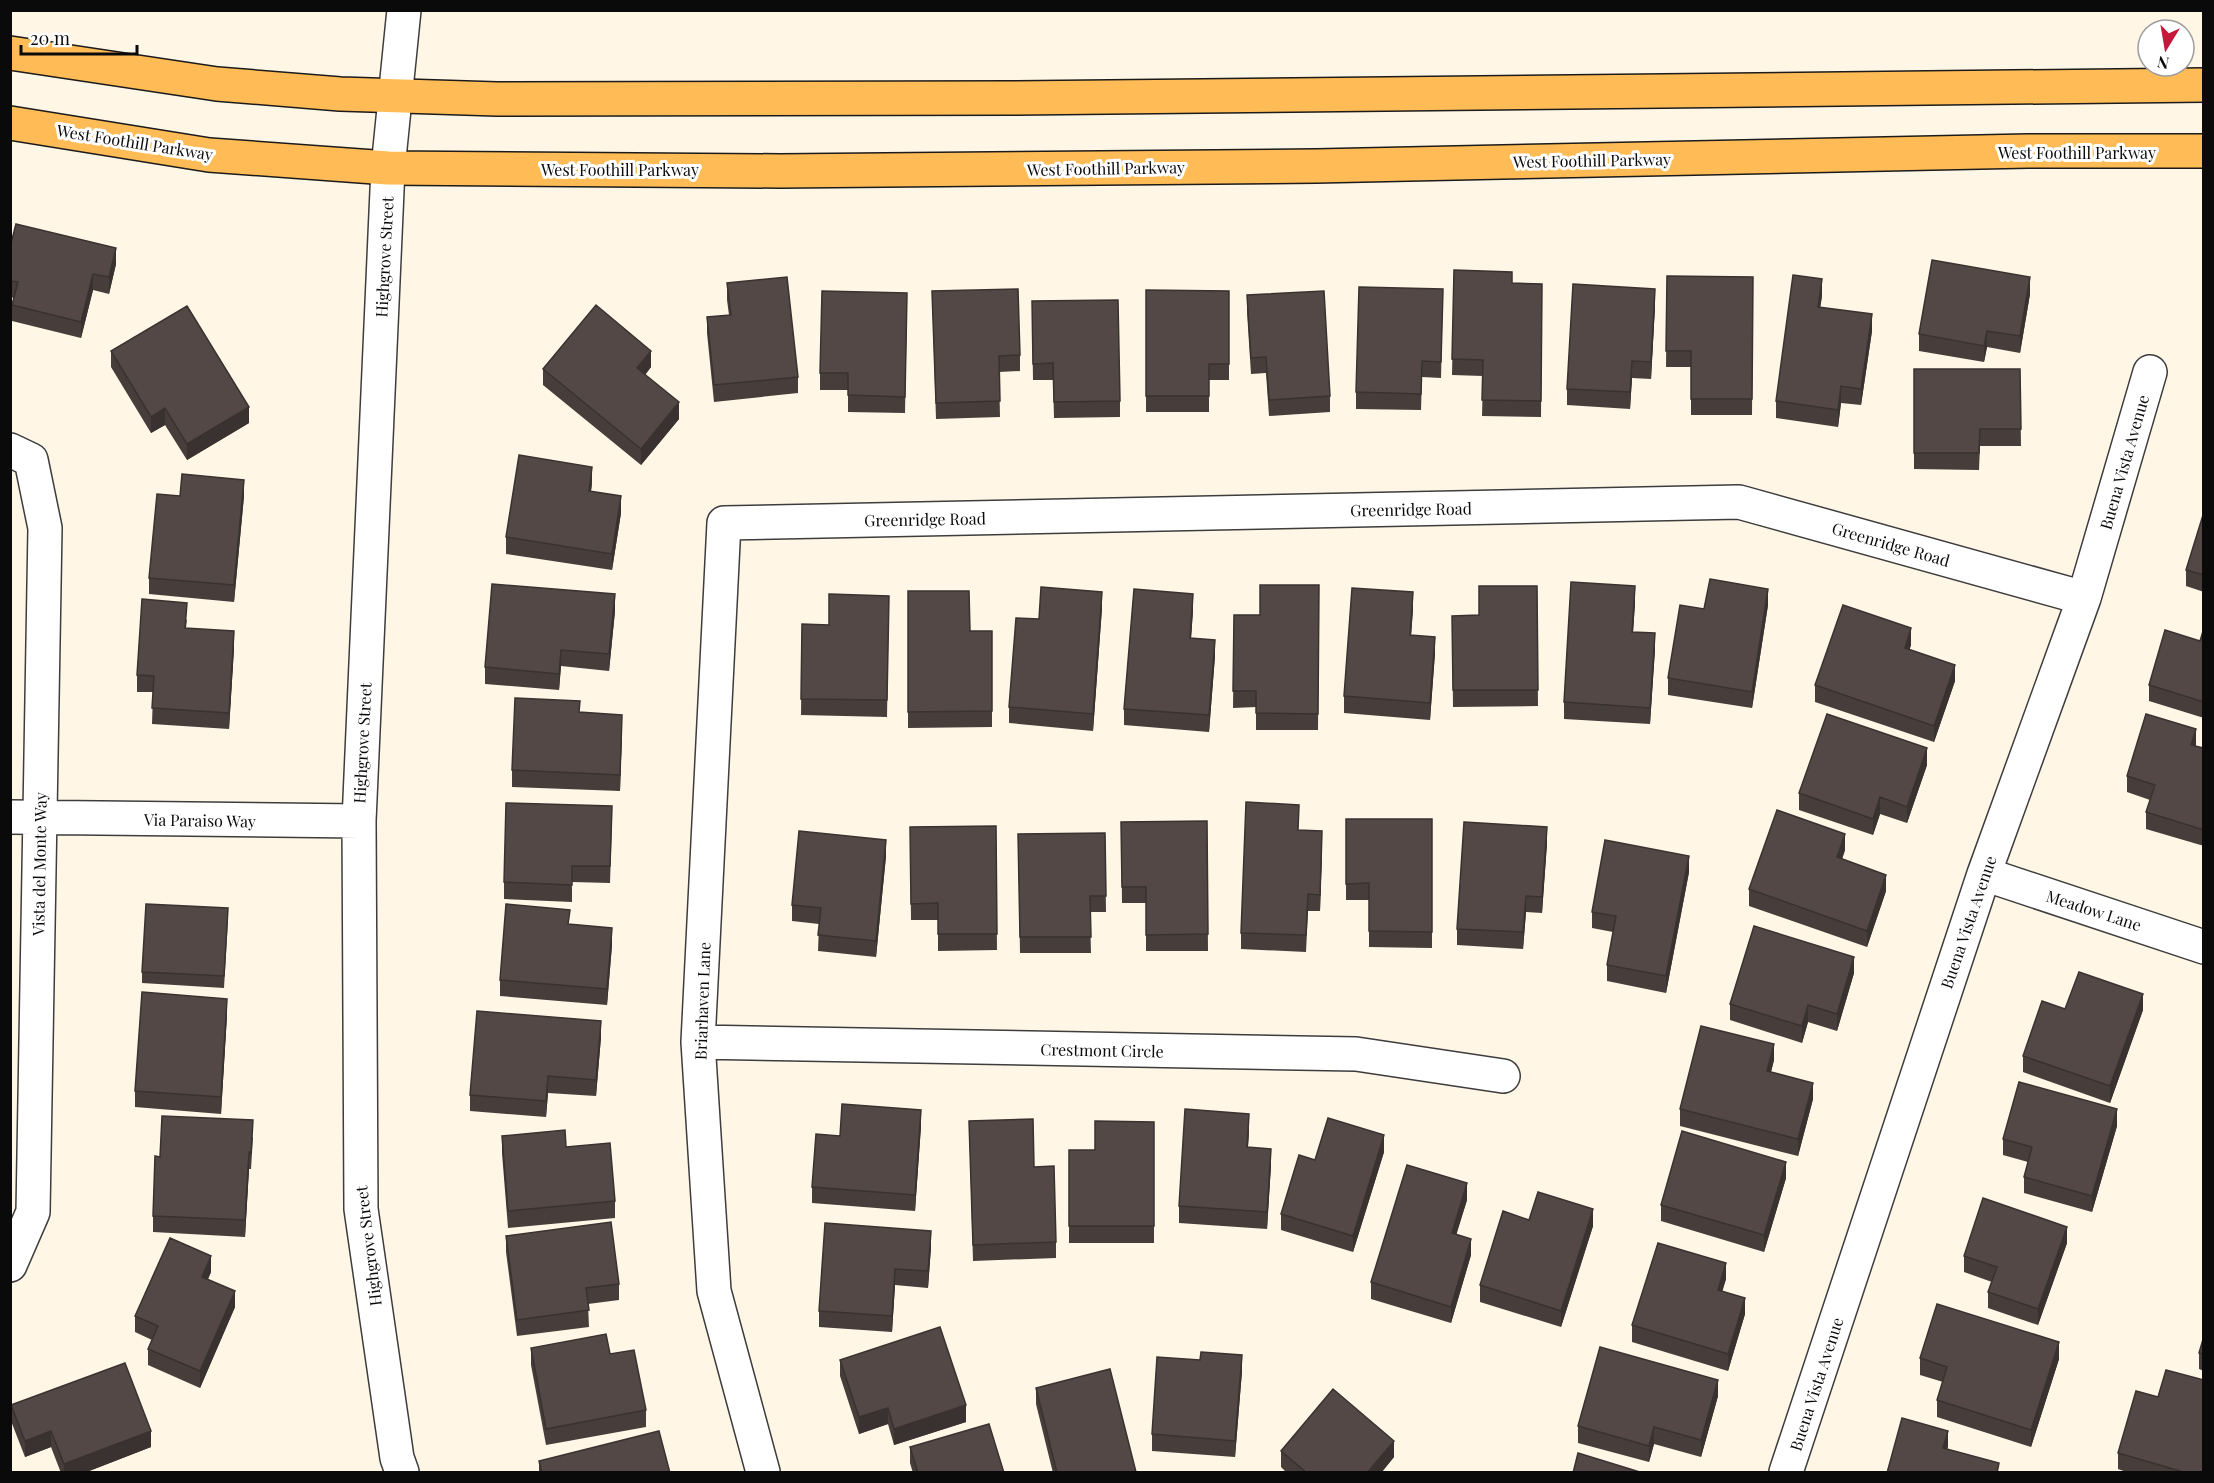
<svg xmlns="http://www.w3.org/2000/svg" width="2214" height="1483" viewBox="0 0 2214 1483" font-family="'Playfair Display',serif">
<rect width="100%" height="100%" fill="#fff6e6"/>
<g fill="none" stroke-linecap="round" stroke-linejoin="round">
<!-- minor casing -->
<g stroke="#3d3d3d" stroke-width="36">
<path id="minor" d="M10,450l21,10 14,68 -12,684 -23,53
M10,817l349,4
M1984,874l220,73
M698,1042l658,12 147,22
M402,1472l-5,-14 -36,-249 -2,-388 29,-653 16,-158
M763,1472l-49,-181 -16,-249 26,-519 1015,-21 345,96
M1786,1472l198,-598 100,-276 66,-226"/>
</g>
<!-- major casing -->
<g stroke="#1b1b1b" stroke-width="36">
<path id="major" d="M10,53l207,31 123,10 157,5 516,-1 1191,-13
M10,123l199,32 179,13 392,3 536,-5 712,-15h176"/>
</g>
<!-- minor -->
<use href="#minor" stroke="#fff" stroke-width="33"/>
<!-- major -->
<use href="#major" stroke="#ffbc56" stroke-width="33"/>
</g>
<!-- wall -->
<path fill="#473e3b" d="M10,247l106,17 -7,30 -16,-4 -12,48 -69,-17v-16l2,-7 -4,-1z
M1454,270l58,13 30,1 -1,133 -59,-1 1,-40 -31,-1z
M1667,276l86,1 -1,138h-61v-48h-25z
M727,283l71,94v16l-84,9 -7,-69v-16l22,-2 -2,-15z
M1443,289l-2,89 -19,-1 -1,33 -65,-1v-17z
M1146,290l83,1v89h-20v32h-63z
M932,291l88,64v16l-21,1 1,45 -64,2z
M2030,294l-10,59 -33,-6 -3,15 -65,-11v-17z
M1247,295l83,101v16l-61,4 -3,-43 -15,1 -4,-62z
M1822,296l-2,11 52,24 -11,74 -20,-2 -3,24 -62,-9v-17z
M1655,306l-4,73 -19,-1 -2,31 -63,-4v-16z
M907,309l-2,104 -57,-1v-22h-28v-17z
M1032,318l88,83v16l-66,1 -1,-38h-20z
M111,351l138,72 -62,37 -22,-35 -14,8 -40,-66z
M651,367l-6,8 34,44 -38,46 -98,-80v-16z
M1914,369h106l1,77h-41l-1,24 -65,-1z
M592,483l-1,8 30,22 -9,57 -106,-16v-17z
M180,496h64l-10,106 -85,-8v-16z
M2204,515v77l-18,-6v-16z
M1319,585l-1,145h-62v-23l-23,1 1,-93h26z
M1537,586l1,120 -85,1 -1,-91 27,-1z
M908,591l62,40h22v96l-84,1z
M889,596l-2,121 -86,-2 1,-91 27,1z
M1635,603l-2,29 22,17 -5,75 -86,-5v-17z
M1768,605l-16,103 -84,-13v-17l36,-69z
M1102,608l-9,123 -84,-8v-16z
M1413,609l-2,26 24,18 -5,67 -86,-7v-17z
M1193,610l-2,28 24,18 -6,76 -85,-7v-16z
M615,611l-6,60 -48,-5 -2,24 -74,-6v-17z
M187,619l-1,9 48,20 -5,81 -77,-5 1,-32h-16v-17z
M2204,628v90l-55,-17v-16l51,-44z
M1911,645l-2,5 46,31 -21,61 -119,-40v-17z
M580,712l42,19 -2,60 -108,-4v-17z
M2196,746l8,2v98l-58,-17v-17l4,-12 -23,-8v-16z
M1927,765l-20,58 -27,-9 -7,21 -74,-25v-17z
M1346,819h86v129l-63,-1v-47h-23z
M1207,821l1,130h-62v-48h-24l-1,-81z
M612,822l-2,61 -38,-1v20l-68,-3v-17z
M996,826l1,124 -59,1v-31h-27l-1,-93z
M1299,830l23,18 -2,63h-12l-2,41 -65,-3v-16z
M1105,833l1,79h-16l1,41h-71l-2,-119z
M1547,843l-5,70 -16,-1 -3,37 -66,-4v-16z
M1845,850l-3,9 44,32 -19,56 -118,-41v-17z
M886,856l-10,101 -58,-6 1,-27 -27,-3v-16z
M1689,872l-23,121 -59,-12v-16l6,-33 -21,-4v-16z
M228,919l-4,69 -82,-5v-11z
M570,925l42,20 -5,60 -107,-9v-16z
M1854,973l-17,58 -29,-9 -6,21 -72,-23v-16z
M2065,1009l78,1 -33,93 -87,-31v-16z
M227,1015l-6,99 -86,-7v-16z
M601,1037l-5,59 -48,-3 -2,24 -76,-6v-16z
M1774,1060l-3,12 42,27 -15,57 -118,-30v-17z
M969,1121l65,46 22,75v16l-83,3z
M1154,1122v121h-85v-93h26z
M921,1126l-6,85 -103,-8v-16l28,-51z
M2117,1126l-25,86 -68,-19v-16l4,-15 -25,-7v-16z
M1249,1130l-1,17 23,18 -4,64 -88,-6v-17z
M502,1136l64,11 49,54v17l-107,10 -6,-75z
M253,1137l-2,32h-2l-4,68 -92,-5v-16l7,-59z
M1384,1152l-31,100 -72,-22v-16l34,-54z
M1786,1178l-22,74 -103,-31v-16z
M1467,1200l-11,34 15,21 -20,68 -80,-24v-17z
M1529,1220l64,6 -32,101 -81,-25v-17z
M506,1236l113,48v16l-31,4 1,23 -72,9 -11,-84z
M2067,1243l-29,82 -50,-17v-16l4,-10 -28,-10v-16z
M931,1247l-3,41 -33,-3 -3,47 -73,-5v-16z
M211,1272l-3,7 27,28 -35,81 -52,-23v-16l4,-9 -17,-8v-16z
M1726,1279l-4,12 23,23 -17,57 -96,-29v-17z
M2204,1336v35l-5,-2v-16z
M531,1348l79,6 36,56v17l-100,18 -15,-80z
M1920,1358l139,1 -28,88 -94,-30v-17l6,-18 -23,-7z
M840,1360l126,62 -72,23 -6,-21 -29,10 -19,-58z
M1242,1371l-7,86 -83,-6v-17z
M1036,1388l100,85h-83l-17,-69z
M1718,1396l-17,61 -47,-13 -5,18 -71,-19v-17z
M11,1405l140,42 -67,26h-23l-10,-26 -26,10 -14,-36z
M910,1447l94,26h-91l-3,-10z
M1281,1451l113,6 -13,16h-94l-6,-6z
M2118,1453l86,20h-75l-11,-4z
M539,1461l131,12h-131z"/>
<!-- shaded-wall -->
<path fill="#3a3230" d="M116,248v16l-7,30v-17z
M93,274v16l-12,48v-16z
M2030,277v17l-10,59v-17z
M1822,279v17l-4,27v-16z
M1655,289v17l-4,73v-17z
M1872,314v17l-11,74v-16z
M1987,331v16l-3,15v-16z
M651,351v16l-14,18v-17z
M1632,361v17l-2,31v-17z
M1841,386v17l-3,24v-17z
M679,402v17l-38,46v-16z
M249,407v16l-62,37v-16z
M165,408v17l-14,8v-16z
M592,467v16l-3,24v-16z
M244,480v16l-10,106v-17z
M621,496v17l-9,57v-16z
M1635,586v17l-3,45v-16z
M1768,589v16l-16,103v-16z
M1102,592v16l-9,123v-17z
M1413,592v17l-3,42v-16z
M615,594v17l-6,60v-17z
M1193,594v16l-3,44v-16z
M1911,628v17l-6,19v-16z
M234,631v17l-5,81v-16z
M1655,633v16l-5,75v-16z
M1435,637v16l-5,67v-17z
M1215,640v16l-6,76v-17z
M561,650v16l-2,24v-16z
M1955,665v16l-21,61v-16z
M622,715v16l-2,60v-16z
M2196,729v17l-5,-1z
M1927,748v17l-20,58v-16z
M1880,797v17l-7,21v-16z
M1547,827v16l-5,70v-16z
M1322,831v17l-2,63v-16z
M1845,834v16l-8,24v-17z
M886,840v16l-10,101v-16z
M1689,856v16l-23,121v-17z
M1886,875v16l-19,56v-16z
M1526,896v16l-3,37v-17z
M612,928v17l-5,60v-16z
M1854,957v16l-17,58v-17z
M2143,994v16l-33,93v-17z
M227,999v16l-6,99v-17z
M1808,1005v17l-6,21v-17z
M601,1021v16l-5,59v-16z
M1774,1044v16l-7,27v-16z
M548,1076v17l-2,24v-16z
M1813,1083v16l-15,57v-17z
M2117,1109v17l-25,86v-16z
M921,1110v16l-6,85v-16z
M1249,1114v16l-2,33v-16z
M1384,1135v17l-31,100v-16z
M1271,1149v16l-4,64v-17z
M249,1152v17l-4,68v-17z
M1786,1162v16l-22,74v-17z
M1467,1183v17l-15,49v-16z
M1593,1209v17l-32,101v-16z
M2067,1227v16l-29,82v-16z
M931,1231v16l-3,41v-17z
M1471,1239v16l-20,68v-16z
M211,1256v16l-9,21v-16z
M1726,1263v16l-8,27v-16z
M895,1269v16l-3,47v-16z
M235,1291v16l-35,81v-17z
M1745,1298v16l-17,57v-17z
M2059,1342v17l-28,88v-17z
M1242,1355v16l-7,86v-16z
M1718,1380v16l-17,61v-17z
M966,1405v17l-72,23v-16z
M888,1408v16l-29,10v-17z
M1654,1427v17l-5,18v-16z
M51,1431v16l-26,10v-16z
M151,1431v16l-67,26h-20v-9z
M1948,1431v16l-5,17v-16z
M1394,1441v16l-13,16h-14z"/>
<!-- building -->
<path fill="#534845" stroke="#3a3230" stroke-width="1.5" d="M16,224l100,24 -7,29 -16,-3 -12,48 -69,-17 6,-23 -8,-1v-34z
M1932,260l98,17 -10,59 -33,-5 -3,15 -65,-12z
M1454,270l58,2v11l30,1 -1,117 -59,-1 1,-40 -31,-1z
M1793,275l29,4 -4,28 54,7 -11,75 -20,-3 -3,24 -62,-9z
M1667,276l86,1 -1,122h-61v-48h-25z
M787,277l11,100 -84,8 -7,-68 24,-2 -4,-32z
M1573,284l82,5 -4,73 -19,-1 -2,31 -63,-3z
M1359,287l84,2 -2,73 -19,-1 -1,33 -65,-2z
M1018,289l2,66 -21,1 1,45 -64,2 -4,-112z
M1146,290l83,1v73h-20v32h-63z
M822,291l85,2 -2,104 -57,-2v-22h-28z
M1324,291l6,105 -61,4 -3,-43 -15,1 -4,-63z
M1118,300l2,101 -66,1 -1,-39 -20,1 -1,-63z
M596,305l55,46 -14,17 42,34 -38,47 -98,-80z
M187,306l62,101 -62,37 -22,-36 -14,9 -40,-66z
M1914,369h106l1,60h-41l-1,24h-65z
M519,455l73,12 -3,24 32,5 -9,58 -106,-17z
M182,474l62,6 -10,105 -85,-7 8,-84 23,2z
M2203,515h1v60l-18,-5z
M1710,579l58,10 -16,103 -84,-14 12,-73 24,4z
M1571,582l64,4 -3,46 23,1 -5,75 -86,-6z
M492,584l123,10 -6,60 -48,-4 -2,24 -74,-7z
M1260,585h59l-1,129 -62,-1v-22h-23l1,-76h26z
M1479,586h58l1,104h-85l-1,-74 27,-1z
M1041,587l61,5 -9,122 -84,-7 7,-89 23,1z
M1352,588l61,4 -3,43 25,2 -5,66 -86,-7z
M1134,589l59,5 -3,44 25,2 -6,75 -85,-6z
M908,591h61l1,40h22v80l-84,1z
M829,594l60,2 -2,104 -86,-1 1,-75 27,1z
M142,599l45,4 -2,25 49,3 -5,82 -77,-5 2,-32 -17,-1z
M1843,605l68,23 -6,20 50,17 -21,61 -119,-41z
M2204,628v74l-55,-17 16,-55 35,11z
M515,698l65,3 -1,11 43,3 -2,60 -108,-5z
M1827,714l100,34 -20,59 -27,-10 -7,22 -74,-26z
M2146,714l50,15 -5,16 13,3v82l-58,-18 9,-27 -28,-9z
M1246,802l53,3 -1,25 24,1 -2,64 -12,-1 -2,41 -65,-2z
M506,803l106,3 -2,60h-38v19l-68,-3z
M1777,810l68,24 -8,23 49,18 -19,56 -118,-42z
M1346,819h86v113l-63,-1v-48l-23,1z
M1207,821l1,113 -62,1v-48h-24l-1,-65z
M1464,822l83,5 -5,70 -16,-1 -3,36 -66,-3z
M996,826l1,108h-59v-31l-27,1 -1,-77z
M799,831l87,9 -10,101 -58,-6 3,-27 -29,-3z
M1105,833l1,63h-16l1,41h-71l-2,-103z
M1605,840l84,16 -23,120 -59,-11 9,-49 -24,-4z
M146,904l82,4 -4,68 -82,-4z
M506,904l64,6 -2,14 44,4 -5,61 -107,-9z
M1754,926l100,31 -17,57 -29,-9 -6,21 -72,-22z
M2079,972l64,22 -33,92 -87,-30 19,-55 23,8z
M142,992l85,7 -6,98 -86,-6z
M477,1011l124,10 -5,59 -48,-4 -2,25 -76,-6z
M1701,1026l73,18 -7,27 46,12 -15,56 -118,-30z
M2019,1082l98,27 -25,87 -68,-19 8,-30 -29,-8z
M842,1104l79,6 -6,85 -103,-8 4,-53 24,2z
M1185,1109l64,5 -2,33 24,2 -4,63 -88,-6z
M162,1116l91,4 -2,33 -2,-1 -4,68 -92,-4 2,-60 5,1z
M1328,1118l56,17 -31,101 -72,-22 18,-59 16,5z
M1033,1119l1,48 20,-1 2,76 -83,3 -4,-124z
M1095,1121l59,1v104h-85v-76h26z
M565,1130l1,17 44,-4 5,58 -107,10 -6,-75z
M1682,1131l104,31 -22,73 -103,-30z
M1407,1165l60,18 -15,50 19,6 -20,68 -80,-25z
M1538,1192l55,17 -32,102 -81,-26 23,-74 26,9z
M1983,1198l84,29 -29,82 -50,-17 9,-25 -33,-11z
M611,1222l8,62 -33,4 3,22 -72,10 -11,-84z
M825,1223l106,8 -3,40 -33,-2 -3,47 -73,-5z
M170,1238l41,18 -9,21 33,14 -35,80 -52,-22 10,-23 -23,-10z
M1658,1243l68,20 -8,27 27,8 -17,56 -96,-29z
M1937,1304l122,38 -28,88 -94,-30 10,-33 -27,-9z
M940,1327l26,78 -72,24 -6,-21 -29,9 -19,-57z
M606,1334l4,20 24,-4 12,60 -100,19 -15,-81z
M2204,1336v18l-5,-1z
M1600,1347l118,33 -17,60 -47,-13 -5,19 -71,-20z
M1201,1352l41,3 -7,86 -83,-7 5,-77 43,3z
M125,1363l26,68 -87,33 -13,-33 -26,10 -14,-36z
M1110,1369l26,103 -79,1 -21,-85z
M2166,1370l38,10v93h-17l-69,-20 18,-62 22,6z
M1333,1389l61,52 -27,32h-60l-26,-22z
M1902,1418l46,13 -5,17 56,15 -2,10h-110z
M989,1424l15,49h-86l-8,-26z
M659,1431l11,42h-128l-3,-12z
M1578,1453l65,20h-70z"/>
<g text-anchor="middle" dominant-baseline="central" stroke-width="6" stroke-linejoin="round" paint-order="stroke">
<!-- street labels -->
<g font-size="16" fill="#0a0a0a" stroke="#fff">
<text transform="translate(135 142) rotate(9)">West Foothill Parkway</text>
<text x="2077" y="152">West Foothill Parkway</text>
<text transform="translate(1592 160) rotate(-1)">West Foothill Parkway</text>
<text transform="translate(1106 168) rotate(-1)">West Foothill Parkway</text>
<text x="620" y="169">West Foothill Parkway</text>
<text transform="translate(384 257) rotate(-87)">Highgrove Street</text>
<text transform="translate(2124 462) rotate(-74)">Buena Vista Avenue</text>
<text transform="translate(1411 509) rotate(-1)">Greenridge Road</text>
<text transform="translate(925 519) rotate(-1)">Greenridge Road</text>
<text transform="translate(1891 544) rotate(16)">Greenridge Road</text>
<text transform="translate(362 743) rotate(-87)">Highgrove Street</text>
<text transform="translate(200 820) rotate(1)">Via Paraiso Way</text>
<text transform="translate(39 864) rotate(-89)">Vista del Monte Way</text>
<text transform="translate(2094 910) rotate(18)">Meadow Lane</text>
<text transform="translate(1968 922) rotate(-71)">Buena Vista Avenue</text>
<text transform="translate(702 1001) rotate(-88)">Briarhaven Lane</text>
<text transform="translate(1102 1050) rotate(1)">Crestmont Circle</text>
<text transform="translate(368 1246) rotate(-97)">Highgrove Street</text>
<text transform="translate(1816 1384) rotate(-72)">Buena Vista Avenue</text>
</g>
</g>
<!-- border -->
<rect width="2214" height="1483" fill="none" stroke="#0a0a0a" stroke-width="24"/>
<!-- north arrow -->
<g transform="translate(2166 48) rotate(191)"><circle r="28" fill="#ffffff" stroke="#9d9d9d" stroke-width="1.5"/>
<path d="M0-4.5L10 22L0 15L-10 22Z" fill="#c4173a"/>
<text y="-9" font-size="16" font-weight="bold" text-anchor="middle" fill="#0a0a0a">N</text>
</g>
<!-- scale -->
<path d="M21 45v9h116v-9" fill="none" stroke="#0a0a0a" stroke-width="3"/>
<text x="30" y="45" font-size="18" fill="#0a0a0a" stroke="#ffffff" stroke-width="4.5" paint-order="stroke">20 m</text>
</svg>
